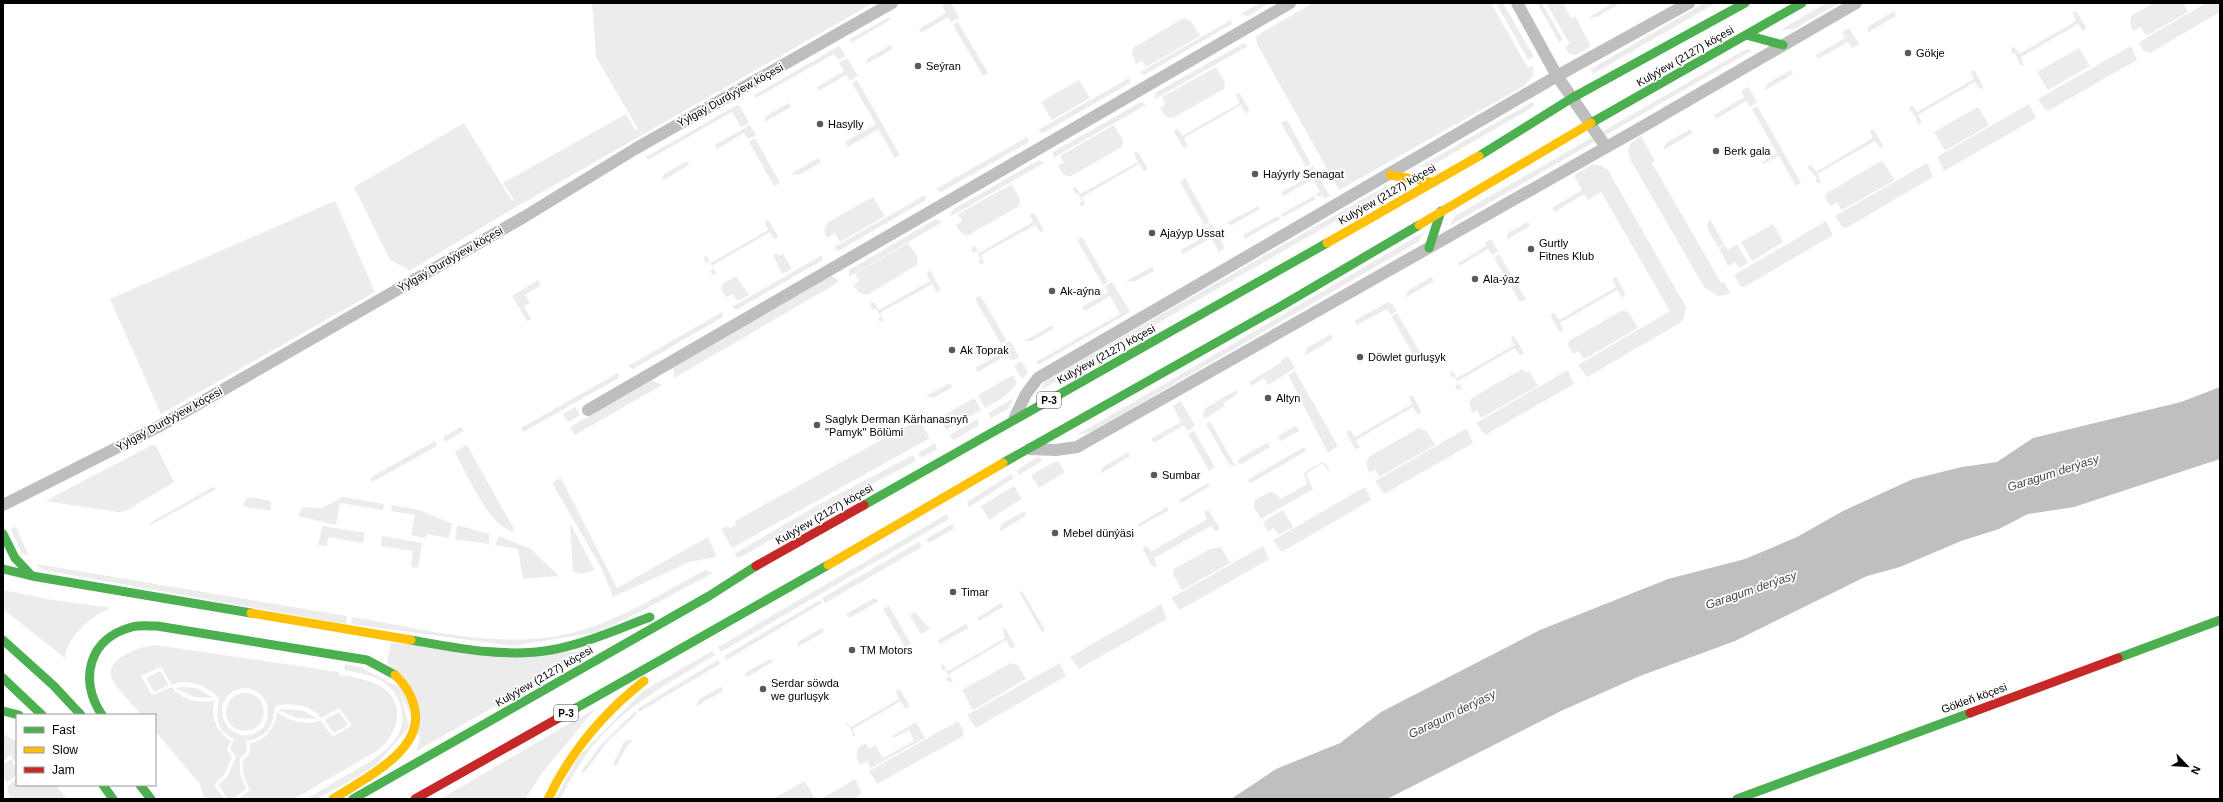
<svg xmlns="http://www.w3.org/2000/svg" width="2223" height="802" viewBox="0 0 2223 802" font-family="Helvetica,sans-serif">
<rect width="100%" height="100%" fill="#fff"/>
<!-- green -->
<path fill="#ececec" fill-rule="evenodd" d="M592,3h281l-357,204 -107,64 -3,-3 -16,-8 -36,-73 110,-64 48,78 2,-1 -11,-17 123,-69 9,16 3,-1 -42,-72z
M946,3h5l8,15 -8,4 -3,-5 -27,16 -2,-4 27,-16 -4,-7z
M1260,3h10l-22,13 -8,-2z
M1313,3h178l37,65 5,-2v10l-9,10 -185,104 -82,-146 -1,-8 5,-3z
M1496,3h7l31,54 -6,3z
M1537,3h5l21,37 -4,2z
M1546,3h17l8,15 4,-2 16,30 -15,9 -7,-1 -4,-7 5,-3z
M1613,3l6,1 -22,13h-8z
M1704,3h12l-123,71 -2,-5z
M1826,3h13l-45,26 -14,1z
M2153,3h30l5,9 -42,24 -5,-9 -8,4 -3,-9 1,-6z
M2206,3h14v9l-70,41 -7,-3 -4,-8z
M1894,11l2,5 -29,17 2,-7z
M2074,11l3,1 9,15 -1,4 -3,-1 -4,-6 -57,33 3,8h-4l-5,-12 -2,1 -2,-4 1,-3 3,1 4,6 57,-33 -3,-6z
M889,17l1,3 -39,23 -1,-4z
M1184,18l7,3 9,15 -54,31 -4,-6 -6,3 -4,-10 2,-7z
M1231,20l1,4 -88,51 -4,-3z
M958,22l30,51 -5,3 -30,-51z
M1849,28l10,16 -7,4 -4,-6 -30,17 -2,-4 29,-17 -3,-6z
M1244,43l4,3 -93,53v-6z
M891,45l2,4 -27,15 2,-6z
M839,46l7,10 -8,4 -4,-6 -78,44 -2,-3z
M2131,46l6,14 -89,51 -4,-3 -6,-9z
M2079,48l11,18 -42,24 -11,-18z
M1746,49l7,1 -304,176 6,-10z
M847,58l11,18 -8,5 -4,-6 -27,16 -2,-4 27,-16 -5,-8z
M1216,67l9,15 -1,7 -51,29c-7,1 -10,-5 -13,-10l6,-4 -4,-7z
M1791,70l2,4 -29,17 4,-8z
M1972,70l3,1 8,15v3l-4,-1 -4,-6 -57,33 4,8 -4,1 -2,-4 1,-1 -8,-10 1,-3h3l4,6 57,-33 -3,-6z
M1129,78l1,5 -87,50 -5,-3z
M857,80l43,75 -5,3 -17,-29 -30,18 -3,-5 31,-18 -24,-41z
M1079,80l11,18 -38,22 -11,-18z
M1748,87l9,15 -7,5 -4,-6 -30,18 -2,-4 30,-18 -3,-6z
M1237,93l3,1 9,15 -1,4 -3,-1 -4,-7 -57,33 4,9h-5l-9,-15 1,-3 4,1 3,6 58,-33 -4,-7z
M1141,102l5,3 -93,53v-6z
M1532,102l3,4 -106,61h-10z
M789,103l2,4 -27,15 2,-6z
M2029,104l7,14 -92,53 -7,-14z
M737,105l3,2 9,16 -8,4 -9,-15 -84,48 -2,-3z
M1757,106l44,77 -5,3 -17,-30 -16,8 -1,-2 15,-9 -25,-44z
M1978,107l11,18 -44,26 -11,-19z
M1287,120l24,44 -5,3 -25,-44z
M750,125l6,10 -8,4 -4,-6 -27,16 -2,-4z
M1114,125l9,15 -1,7 -51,29c-7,1 -10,-4 -13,-10l6,-3 -4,-7z
M1690,129l3,4 -30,17 3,-7z
M1871,129l3,1 9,15 -1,3 -3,-1 -4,-6 -58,33 4,8 -4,1 -2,-3 2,-2 -9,-10 1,-3 3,1 4,6 57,-34 -3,-6z
M1641,136l14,25 -3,2 69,120 3,-1 7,12 -13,2 -14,-9 -74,-128 -2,-8 2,-7z
M1027,137l2,5 -88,50 -5,-3z
M755,138l25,45 -6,3 -25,-44z
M1135,152l4,1 8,15 -1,3 -3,-1 -4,-6 -57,33 3,8 -4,1 -2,-3 3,-2 -4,-8 -3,1 -2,-7 3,1 4,6 58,-32 -4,-7z
M818,158l3,4 -22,13 -8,-1z
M1039,160l5,3 -94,54 2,-7z
M687,161l2,4 -27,16 2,-7z
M1879,162h4l12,18 -53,30 -5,-8 -7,4 -5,-9 2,-4z
M1927,163l6,14 -87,51 -4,-1 -7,-11z
M1593,164l9,2 6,4 78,137 -2,10 -4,6 -93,54 -9,-12 92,-54 -69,-119 -13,8 -4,-6 -29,18 -3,-4 30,-18 -8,-15z
M1313,166l17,30 -6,3 -2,-4 -4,2 -2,-3 4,-2 -7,-13 -30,17 -2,-4 30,-16 -4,-7z
M1185,178l25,44 -6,3 -24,-43z
M1012,184l8,15 -1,7 -50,29c-7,1 -10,-5 -13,-10l6,-4 -4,-7z
M1386,186l9,1 -354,203 4,-9z
M925,195l1,5 -88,51 -5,-3z
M1314,196l2,3 -33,18 -2,-3z
M873,197l12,19 -45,26 -5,-9 -8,5 -3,-8 4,-8z
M335,201l40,91 -214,122 -51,-115z
M1258,206l2,3 -28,16 -6,-2z
M1031,213l4,1 8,15 -1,3 -3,-1 -4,-6 -54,30 3,8 -4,1 -2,-3 3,-2 -4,-8 -3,2 -3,-4 1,-3h3l4,7 54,-31 -3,-6z
M1278,216l2,3 -35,20 -2,-4z
M936,219l6,3 -93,55v-7z
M1710,219l14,25 -6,3 -11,-19 1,-6z
M766,220l3,1 9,15 -1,3h-3l-4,-7 -57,33 3,9h-4l-2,-3 4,-3 -5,-7 -4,2 -1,-7 3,1 4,6 57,-33 -3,-7z
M1826,221l7,14 -89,52 -3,-1 -7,-11z
M1528,222l2,4 -24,14 2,-7z
M1212,224l13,24 -6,4 -8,-14 -28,16 -2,-4 28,-16 -3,-6z
M1773,224l10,18 -31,19 -11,-19z
M1424,232l-6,10 -325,189 -16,4z
M1082,237l26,45 -5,3 -26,-45z
M1491,239l7,12 -6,4 -4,-6 -29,17 -1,-3 28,-17 -1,-3z
M908,243l10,15 -1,7 -50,30 -8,-2 -6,-8 6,-4 -4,-7z
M1737,244l11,19 -9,5 -4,-6 -7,4 -9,-18 6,-3 3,5z
M777,253l3,3 3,-2 9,15 -10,5 -9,-19z
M1499,254l27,45 -6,3 -26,-44z
M822,255l1,5 -87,50 -4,-3z
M1152,267l2,4 -20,11 -8,-1z
M928,271l3,1 9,16 -1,4 -3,-1 -4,-7 -52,29 4,8 -4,1 -2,-3 3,-2 -5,-9 -3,2 -3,-4 1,-4 4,1 4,7 51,-29 -3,-6z
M736,276l13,19 -12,6 -4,-7 -7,3 -5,-9 2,-4z
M830,276l5,1 4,5 -165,96 -1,-11z
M1431,277l3,4 -29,17 3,-7z
M1614,277l3,1 8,15 -1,4 -3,-1 -4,-6 -57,33 4,8h-5l-8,-15 1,-3 3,1 4,6 57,-33 -3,-6z
M538,280l3,5 -16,10 5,8 -6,4 7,12 -4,2 -15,-25z
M1112,282l18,30 -92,53 -2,-3 84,-48 -10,-18 -25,15 -3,-4 26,-15 -3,-6z
M980,295l27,46 -6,3 -26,-45z
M1388,302l4,2 5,7 -6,4 -4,-6 -30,16 -3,-4z
M1623,310l6,3 9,15 -54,31 -5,-8 -6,3 -5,-9 1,-4z
M722,312l1,5 -90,52 -5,-3z
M1397,313l27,46 -6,4 -27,-47z
M1052,325l2,3 -22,13h-8z
M1331,334l2,5 -29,17 3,-8z
M1512,336l3,1 8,15v3l-4,-1 -4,-6 -57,33 4,8 -5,1 -2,-4 4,-2 -5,-8 -3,2 -1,-7 3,1 4,6 57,-33 -3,-6z
M1010,341l9,16 -8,4 -4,-6 -29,17 -3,-4 30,-17 -3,-6z
M1288,356l7,12 -27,17 -4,-7 -13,8 -2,-4 33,-20 -1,-2z
M1021,361l7,11 -6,7 -8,-13z
M1522,369l5,4 3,-1 8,14 -57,32 -4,-8 -5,3 -3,-11 4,-5z
M1568,370l6,14 -89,51 -9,-12z
M1295,371l43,75 -10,7 -40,-78z
M618,373l1,5 -96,54 -2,-4z
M1013,375l4,8c-7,12 -20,18 -32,25l-7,-13z
M652,380l10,5 -87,50 -5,-8z
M950,383l2,4 -19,11 -7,-2z
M1236,390l2,4 -15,9 2,3 -21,13 -1,-6 3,-5z
M1410,395l3,1 8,15v3l-4,-1 -4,-6 -57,33 4,8 -5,1 -8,-15 1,-4 3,1 4,6 57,-33 -3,-6z
M974,398l7,12 -35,20 -7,-12z
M1014,398l-6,11 -17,9 -3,-5z
M1181,401l14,25 -8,5 -3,-6 -30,18 -3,-4 30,-17 -8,-16z
M575,407l5,8 -12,7 -5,-8z
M979,418l-1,8 -24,14 -5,-5z
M919,419l11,19 -198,110 -11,-19 7,-3 2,2 6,-3 -1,-4z
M1210,421l26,46 -7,-3 -23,-40z
M1296,426l3,5 -19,10 -2,-5z
M461,427l3,4 -19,11 -2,-5z
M1419,428l5,3 2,-1 9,15 -56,32 -4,-7 -6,3 -3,-11 4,-6z
M1467,428l6,15 -89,51 -9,-13z
M1194,431l21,36 -6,4 -21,-37z
M435,441l2,5 -65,36 -2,-4z
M1268,442l2,5 -30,18 -3,-5z
M935,443l2,6 -16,9 -3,-5z
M152,445l4,1 18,36 -48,29 -8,1 -73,-11z
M467,445l48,86c-22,3 -51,-62 -60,-79z
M1304,447l2,4 -55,32 -3,-1 1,-3z
M1128,452l2,4 -30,18 3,-7z
M913,455l3,6 -97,51 -80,46 -5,-4 82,-48z
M1039,456l3,5 -23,14 -3,-4z
M1054,462h5l6,10 -26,16 -8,-13z
M1322,462l3,1 5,7 -2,1 -4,-6 -3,-1 -15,10 7,15 -52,30 -7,-12 1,-7 15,-8 7,2 4,5 26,-15 -3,-10 2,-3z
M1011,474l3,4 -45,29 -2,-5z
M561,478l56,110 91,-51 9,20 -28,5 -76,35 -11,-28 -50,-86z
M1208,483l2,3 -29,17 -2,-3z
M1014,486l8,13 -33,21 -8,-14z
M213,487l3,2 -65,36 -1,-2z
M1365,487l6,13 -89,52 -9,-12z
M252,497l19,4v10l-29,-5 4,-7z
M343,497l41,7 -1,6 -43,-7 -4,22 -38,-9 5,-9 19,1z
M392,505l27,5 33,14 -3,14 -23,-4 -1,4 -14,-3 4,-20 -24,-4z
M1167,507l2,3 -30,17 -1,-3z
M1206,510l3,1 10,16 -1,4 -4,-1 -3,-4 -57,32 3,8h-5l-9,-16 1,-4 4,1 3,5 56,-33 -3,-7z
M1283,510l10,17 -15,8 -4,-7 -6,4 -5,-10z
M1024,511l3,4 -28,17 3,-8z
M947,514l2,5 -228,133 -3,-5z
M952,524l3,4 -26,15 -3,-4z
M457,525l32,9v10l-34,-5z
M570,525h1l24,45 -13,4 -9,-2z
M322,526l43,7 -2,10 -35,-6 -1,9 -9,-1z
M16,527l13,29 -7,-2 -11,-25z
M382,536l40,7 -4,25 -7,-1 2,-16 -32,-5z
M499,536l32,13 28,27 -36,3 -5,-30 -23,-4z
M919,542l3,5 -97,56 -3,-5z
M1263,546l6,13 -3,2 -86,49 -9,-12z
M1221,547l9,16 -48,27 -9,-16 1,-5 36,-20z
M36,564l311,52 -1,8 -303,-54z
M705,570l8,3 -79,42 -36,17 -85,14 -162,-22 1,-7c73,12 154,35 227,14 44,-13 85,-39 126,-61z
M3,590l50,10 58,8c-20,8 -43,27 -46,50l-62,-49z
M1022,591l23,39 -3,2 -23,-40z
M874,598l5,3 -30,17 -3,-4z
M820,600l2,3 -96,57 -2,-4z
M1001,603l2,4 -24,14 -2,-3z
M1161,604l6,15 -88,50 -9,-12z
M889,606l22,38 -6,3 -22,-38z
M915,612l15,17 -9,5 -11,-18z
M966,624l2,4 -28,16 -2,-4z
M822,628l2,4 -28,16 3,-7z
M1002,628l4,1 8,15v4l-4,-1 -4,-7 -57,34 4,8h-5l-2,-3 3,-2 -4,-8 -3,2 -1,-7 3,1 4,6 57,-33z
M391,643l192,9v1l-1,4 -166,94 4,-12 -33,-79z
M155,645l184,27v3c13,2 29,4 41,11 28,17 18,48 -3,65l-83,48h-56l12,-9c-6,-11 -8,-18 -7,-30l7,-7v-10c16,-2 25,-15 27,-31 11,9 31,15 43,8l13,17 19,-12 -13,-17 -18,10c-9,-13 -30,-16 -45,-12 -3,4 -1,8 -3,13 -3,13 -14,20 -27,22l1,11 -7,6v15l6,16 -13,10h-5l-10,-14 9,-8 9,-20 -6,-8 4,-10c-21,-11 -17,-23 -15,-41 -11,-11 -32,-21 -47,-13l-11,-18 -20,9 11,19 20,-8c7,12 30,18 43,13 -5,17 1,31 16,41l-4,8 5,9 -8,17 -10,10 10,14h-19l-6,-16 -44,-52v-16h-13c-7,-8 -26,-27 -30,-36 -9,-20 29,-33 43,-34zM244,688c22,2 30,22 19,40 -34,28 -62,-32 -19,-40z
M712,651l3,4c-55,33 -109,61 -141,119 -5,8 -10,16 -13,25h-5l21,-41 66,-67z
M770,659l4,2 -27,16 -2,-4z
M718,660l2,4 -81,48 -2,-3z
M1010,663l8,2 8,14 -53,31 -11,-20z
M1060,663l6,13 -90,52 -9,-13z
M345,664l15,3 39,20 10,40 -34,39 -57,33h-12c15,-9 29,-17 44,-26 26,-15 62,-33 50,-69 -9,-26 -33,-30 -56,-34z
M160,671l9,14 -15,7 -8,-14z
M184,687l12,1 18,10 -20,-1 -19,-9z
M721,687l2,4 -28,16 4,-8z
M897,689l3,1 9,15 -1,3h-3l-4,-7 -48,28 2,7h-4l2,-3 -5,-8 -2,1v-4l5,5 48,-28 -3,-7z
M226 712a19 19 0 1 1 38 0a19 19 0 1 1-38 0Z
M596,708l-53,64 -18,27h-85z
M287,709l17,2 14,8 -21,-1 -19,-8z
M635,711l2,3 -29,27 -24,32 -3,-1 17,-24z
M339,712l9,13 -14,8 -9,-13z
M958,721l6,11 -1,4 -86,48 -8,-13z
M916,722l9,16 -54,30 -4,-7 -7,4 -4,-10 3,-8 7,-4 3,6 6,-4 8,13 31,-17 -5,-11 -15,8 -2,-2z
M3,734l14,7v24l-6,-10 -8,7z
M630,739l2,3 -4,3 -12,21 -3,-2 11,-22z
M11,759l6,10v5l-10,9 -4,-7v-11z
M17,778v7h39l11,14h-57l-3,-12z
M855,779l7,14 -8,6h-33z
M805,781l10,18h-42z"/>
<!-- water -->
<path fill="#bfbfbf" d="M2220,387v72l-146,48 -46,7 -29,15 -38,12 -61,26 -33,9 -132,65 -95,35 -79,35 -174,88h-156l45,-30 64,-26 41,-31 159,-82 128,-51 77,-20 52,-22 46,-26 70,-32 49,-12 35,-5 36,-24 148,-36z"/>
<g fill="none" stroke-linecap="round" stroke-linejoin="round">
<!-- street -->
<path stroke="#bebebe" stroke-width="12" d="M1517,3l40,73 49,71
M588,410l702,-407
M1015,417l11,-23 12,-16 519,-302 132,-73
M1030,449l26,1 21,-3 565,-320 214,-124
M3,505l155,-78 366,-210 111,-68 257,-146"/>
<!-- fast -->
<path stroke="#4caf50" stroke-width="9" d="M1746,35l37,10
M1591,123l211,-120
M1479,156l93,-58 173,-95
M1429,248l12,-37
M1003,463l280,-158 136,-80
M864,505l463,-262
M3,534l12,24 17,18
M3,569l29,7 219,37
M3,640l51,46 27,29
M411,640c46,8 94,18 140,10 34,-6 67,-21 99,-33
M2118,658l102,-38
M3,678l39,37
M3,711l16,4
M571,711l257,-146
M102,715c-24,-35 -13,-77 30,-88 8,-2 17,-1 25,-1l210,34 28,15
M103,785l10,14
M140,785l11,14
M353,799l356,-203 47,-30
M1737,799l233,-86"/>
<!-- slow -->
<path stroke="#ffc107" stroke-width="9" d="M1390,175l41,7
M1419,225l172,-102
M1327,243l152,-87
M828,565l175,-102
M251,613l160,27
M333,799c30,-20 94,-49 81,-93 -3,-13 -9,-22 -19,-31
M548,799c23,-48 54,-85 96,-118"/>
<!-- jam -->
<path stroke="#c62828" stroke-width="9" d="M756,566l108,-61
M1970,713l148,-55
M415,799l156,-88"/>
</g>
<!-- markers -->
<g fill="#595959" stroke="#fff" stroke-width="1.5">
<circle cx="1908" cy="53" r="4"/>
<circle cx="918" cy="66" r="4"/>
<circle cx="820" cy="124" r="4"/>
<circle cx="1716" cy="151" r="4"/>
<circle cx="1255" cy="174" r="4"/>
<circle cx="1152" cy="233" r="4"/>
<circle cx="1531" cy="249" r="4"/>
<circle cx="1475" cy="279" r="4"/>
<circle cx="1052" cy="291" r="4"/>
<circle cx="952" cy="350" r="4"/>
<circle cx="1360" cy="357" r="4"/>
<circle cx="1268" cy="398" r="4"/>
<circle cx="817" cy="425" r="4"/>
<circle cx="1154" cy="475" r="4"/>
<circle cx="1055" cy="533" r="4"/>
<circle cx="953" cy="592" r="4"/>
<circle cx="852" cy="650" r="4"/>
<circle cx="763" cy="689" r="4"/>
</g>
<g text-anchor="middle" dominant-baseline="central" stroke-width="3.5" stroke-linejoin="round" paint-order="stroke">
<!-- shield labels -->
<g fill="#fff" stroke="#4c4c4c" stroke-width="1">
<rect x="1037" y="392" width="24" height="16" rx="3"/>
<rect x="554" y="705" width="24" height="16" rx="3"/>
</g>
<g font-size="10" font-weight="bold" fill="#000">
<text x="1049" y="400">P-3</text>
<text x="566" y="713">P-3</text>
</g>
<!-- poi labels -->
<g font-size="11" fill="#000" stroke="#fff" text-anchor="start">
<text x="1916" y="53">Gökje</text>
<text x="926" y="66">Seýran</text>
<text x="828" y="124">Hasylly</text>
<text x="1724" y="151">Berk gala</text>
<text x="1263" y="174">Haýyrly Senagat</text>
<text x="1160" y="233">Ajaýyp Ussat</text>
<text x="1539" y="243">Gurtly<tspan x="1539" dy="13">Fitnes Klub</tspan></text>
<text x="1483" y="279">Ala-ýaz</text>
<text x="1060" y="291">Ak-aýna</text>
<text x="960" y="350">Ak Toprak</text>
<text x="1368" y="357">Döwlet gurluşyk</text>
<text x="1276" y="398">Altyn</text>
<text x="825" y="419">Saglyk Derman Kärhanasnyň<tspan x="825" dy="13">"Pamyk" Bölümi</tspan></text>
<text x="1162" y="475">Sumbar</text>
<text x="1063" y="533">Mebel dünýäsi</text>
<text x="961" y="592">Timar</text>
<text x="860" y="650">TM Motors</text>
<text x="771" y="683">Serdar söwda<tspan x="771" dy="13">we gurluşyk</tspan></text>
</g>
<!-- street labels -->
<g font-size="11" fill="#000" stroke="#fff">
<text transform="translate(1685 56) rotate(-30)">Kulyýew (2127) köçesi</text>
<text transform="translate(730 95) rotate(-29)">Ýylgaý Durdyýew köçesi</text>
<text transform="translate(1387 194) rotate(-30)">Kulyýew (2127) köçesi</text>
<text transform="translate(450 259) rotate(-30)">Ýylgaý Durdyýew köçesi</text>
<text transform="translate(1106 354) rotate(-29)">Kulyýew (2127) köçesi</text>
<text transform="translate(169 419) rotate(-29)">Ýylgaý Durdyýew köçesi</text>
<text transform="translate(824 514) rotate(-30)">Kulyýew (2127) köçesi</text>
<text transform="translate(544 676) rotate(-30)">Kulyýew (2127) köçesi</text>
<text transform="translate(1974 698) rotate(-20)">Gökleň köçesi</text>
</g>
<!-- water labels -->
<g font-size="12" font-style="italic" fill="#444" stroke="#fff">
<text transform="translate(2053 473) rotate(-18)">Garagum derýasy</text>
<text transform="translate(1751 590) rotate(-19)">Garagum derýasy</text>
<text transform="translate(1452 714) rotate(-26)">Garagum derýasy</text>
</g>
</g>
<!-- border -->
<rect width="2223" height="802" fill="none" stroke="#000000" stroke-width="8"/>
<!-- legend -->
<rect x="16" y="714" width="140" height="72" fill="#ffffff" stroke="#999999"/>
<rect x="24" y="727" width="20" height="6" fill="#4caf50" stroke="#999999"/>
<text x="52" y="734" font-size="12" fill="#000000">Fast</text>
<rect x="24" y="747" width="20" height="6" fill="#ffc107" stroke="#999999"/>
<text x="52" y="754" font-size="12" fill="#000000">Slow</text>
<rect x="24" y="767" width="20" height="6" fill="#c62828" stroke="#999999"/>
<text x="52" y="774" font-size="12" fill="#000000">Jam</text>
<!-- north arrow -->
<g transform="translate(2187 766) rotate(115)" stroke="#ffffff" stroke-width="3" paint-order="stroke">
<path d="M0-3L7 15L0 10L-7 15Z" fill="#000000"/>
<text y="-6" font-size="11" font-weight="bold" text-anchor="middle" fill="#000000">N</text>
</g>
</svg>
